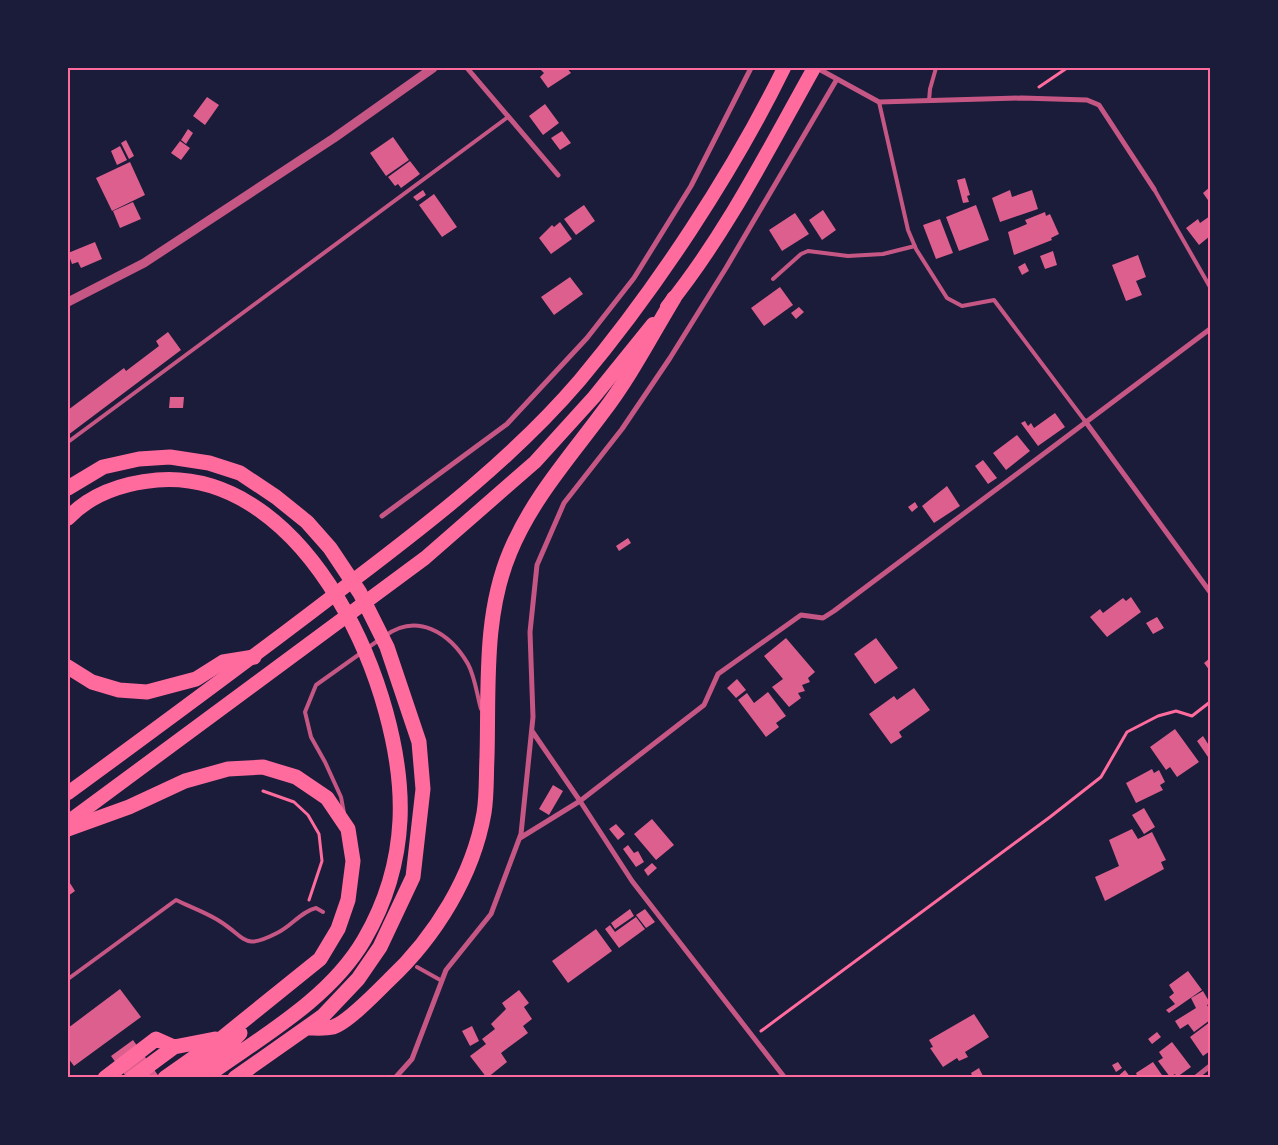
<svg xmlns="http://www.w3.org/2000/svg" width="1278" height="1145" viewBox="0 0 1278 1145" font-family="'Fira Sans',sans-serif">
<rect width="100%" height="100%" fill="#1b1b3a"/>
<!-- building -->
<path fill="#dd5f8e" d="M539,68h28l4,5 -23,15 -8,-11 4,-4z
M207,97l12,8 -14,20 -12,-9z
M545,104l14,19 -16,12 -14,-19z
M188,129l5,4 -7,11 -5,-4z
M562,131l9,12 -11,7 -9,-12z
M393,137l16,23 -23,16 -16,-23z
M126,140l8,16 -5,3 -8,-16z
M180,141l10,7 -9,12 -10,-7z
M120,146l7,14 -10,5 -6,-14z
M410,161l10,13 -19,14 -3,-4 -3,2 -7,-9z
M130,162l15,33 -33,16 -16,-33z
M965,178l5,17 -3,1 2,6 -6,1 -6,-23z
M1210,187v16l-7,-10z
M423,190l3,5 -9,6 -4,-4z
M1010,190l2,7 20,-7 6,19 -38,13 -8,-24z
M434,194l23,33 -15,10 -23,-32z
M133,202l8,17 -21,9 -7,-17z
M584,205l11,16 -19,14 -12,-16z
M976,205l13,35 -30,11 -13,-34z
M823,210l13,20 -14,10 -13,-20z
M1045,212l1,4 4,-2 9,20 -8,4 1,2 -38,15 -6,-23 19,-8 -2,-4z
M795,213l14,21 -27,17 -13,-21z
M1210,216v20l-11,9 -13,-17 12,-9 2,4z
M940,219l13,34 -17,6 -13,-34z
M560,222l12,17 -21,15 -12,-16 13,-13 2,2z
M95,242l7,17 -21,9 -3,-6 -6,2 -4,-11z
M1053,251l4,14 -12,4 -5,-13z
M1138,255l8,22 -10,4 6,14 -16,6 -14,-36z
M1025,263l4,8 -7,4 -4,-8z
M570,277l13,17 -29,21 -13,-18z
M780,287l13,18 -29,21 -13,-18z
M799,307l5,5 -8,7 -5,-6z
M168,332l13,18 -113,85v-25l56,-42 2,3 33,-25 -3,-5z
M170,397h14l-1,11h-14z
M1055,413l10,14 -27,19 -17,-23 4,-2 3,5 3,-3 3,5z
M1017,435l13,16 -24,19 -13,-17z
M983,460l14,18 -9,6 -13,-18z
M947,486l13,20 -26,17 -12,-17z
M915,502l3,5 -6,5 -4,-5z
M628,538l3,5 -12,8 -3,-5z
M1131,597l10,15 -34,25 -17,-20 10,-8 3,4 20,-15 3,3z
M1157,617l7,11 -11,6 -7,-11z
M786,638l29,34 -7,6 2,4 -8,3 3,6 -7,2 3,5 -12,9 -17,-20 11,-8 -19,-23z
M876,638l22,30 -23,16 -21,-30z
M1210,658v13l-6,-8z
M737,679l9,11 -10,8 -9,-10z
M914,688l16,22 -31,22 3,5 -11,7 -22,-30 25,-18 3,4z
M768,692l18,24 -10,7 3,4 -13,10 -28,-37 9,-7 7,10z
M1175,729l24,33 -22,15 -7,-10 -4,3 -16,-23z
M1203,736l7,11 -2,10 -11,-16z
M1152,769l2,4 5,-3 6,12 -5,3 3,5 -27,13 -10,-20z
M553,785l10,6 -14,24 -10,-6z
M1144,808l11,19 -11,7 -12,-19z
M652,819l22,26 -18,15 -22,-26z
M616,824l9,10 -7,6 -9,-11z
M1132,829l6,10 14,-7 14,28 -5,2 3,7 -59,32 -10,-24 24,-11 -10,-26z
M628,845l6,8 4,-2 6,11 -8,5 -13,-18z
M652,863l5,5 -9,8 -4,-6z
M68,880l7,11 -7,5z
M630,909l4,7 -19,13 -4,-6z
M645,909l10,13 -9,6 -10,-13z
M636,917l9,12 -26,19 -14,-19 5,-4 5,7z
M596,929l16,22 -44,32 -16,-22z
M1188,971l14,19 -33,23 -3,-3 9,-6 -6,-7 5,-4 -5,-8z
M120,989l21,28 -67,49 -6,-8v-30z
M519,990l10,13 -5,4 8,12 -9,7 5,7 -27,20 6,9 -20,16 -17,-22 16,-12 -4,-5 13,-10 -4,-5 15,-15 -4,-6z
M1203,991l7,12 -3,2 3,5v10l-16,12 -6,-8 -8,5 -5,-8 21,-13 -5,-10z
M974,1014l15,23 -24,15 3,5 -9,4 -2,-3 -14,9 -13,-19 3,-1 -4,-7z
M1210,1022v29l-7,5 -13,-19z
M472,1026l7,15 -9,5 -8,-15z
M1157,1032l4,5 -9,7 -4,-5z
M133,1040l27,38h-33l-16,-22z
M1172,1042l19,25 -14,10 -2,-3 -5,3 -12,-16 5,-3 -4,-6z
M1118,1062l4,6 -6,4 -4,-7z
M1153,1062l11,16h-26l-2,-5z
M979,1068l5,10h-11l-2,-5z
M1125,1070l6,8h-15z"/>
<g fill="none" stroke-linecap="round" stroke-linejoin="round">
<!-- path -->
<path stroke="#ff6b9d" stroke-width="3" d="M1039,87l28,-19
M263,791l31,11 14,13 11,19 3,27 -13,39
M761,1031l289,-214 51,-40 26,-45 31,-16 18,-5 16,5 18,-14"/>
<!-- service -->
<path stroke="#c65784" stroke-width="4" d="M929,101l1,-12 6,-21
M879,102l29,128 8,19 31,49 15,8 32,-6 91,121
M1154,189l56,98
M773,279l28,-25 7,-3 40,5 35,-2 32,-8
M68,442l440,-325
M385,636c32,-24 65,-3 83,28 7,13 9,31 13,45
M366,649l13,-9
M344,813l-3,-16 -16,-35 -14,-25 -6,-25 11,-27 45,-32
M417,967l25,14
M68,979l108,-79c14,7 32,13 45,22 26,17 23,28 56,11 15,-7 23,-21 39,-25l7,4"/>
<!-- minor -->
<path stroke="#c65784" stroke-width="5" d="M467,68l91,107
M817,68l62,34 143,-4 65,2 12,5 55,84
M1085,421l125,171
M382,516l125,-92 80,-86 47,-60 57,-92 60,-118
M520,838l60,-37 -48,-70
M395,1078l17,-19 34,-89 45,-56 30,-80 12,-117 -3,-85 7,-67 27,-62 58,-74 48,-71 56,-90 111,-189
M785,1078l-153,-197 -52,-80 124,-96 14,-31 83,-59 22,3 11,-7 376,-282
M1195,1078l15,-12"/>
<!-- tertiary -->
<path stroke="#c65784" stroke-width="9" d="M68,302l76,-39 190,-125 99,-70"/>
<!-- trunk -->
<path stroke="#ff6b9d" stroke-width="14" d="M667,307c59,-73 101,-157 147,-239
M68,793c96,-70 192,-141 287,-214 79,-60 160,-123 225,-199 76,-91 152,-206 204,-312
M68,822l357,-264 110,-96 59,-65 59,-73"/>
<!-- motorway -->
<path stroke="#ff6b9d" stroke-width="15" d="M68,488l35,-21 36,-8 31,-2 39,6 31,10 36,24 31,25 23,26 30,45 27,54 32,95 4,47 -10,88 -33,70 -22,32 -35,37 -88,62
M68,518c23,-24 56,-35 89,-38 152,-12 249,214 243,340 -2,42 -15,84 -36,120 -35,60 -105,98 -160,138
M68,667l24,15 27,8 28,2 49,-13 27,-17 31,-5
M68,829l61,-22 56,-26 43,-12 35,-2 33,10 31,21 21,31 5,32 -5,39 -10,29 -18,30 -98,79 -57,40
M307,1028c8,0 18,1 26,-1 14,-4 44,-35 56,-47 46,-43 84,-104 95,-167 3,-18 2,-37 3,-56 2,-68 -4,-141 23,-205 22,-53 59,-94 93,-140 27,-35 48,-76 71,-114
M105,1078l51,-39 18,8
M132,1078l42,-31 41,-8
M184,1078l40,-28 16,-17"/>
</g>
<!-- border -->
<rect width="1278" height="1145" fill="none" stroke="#1b1b3a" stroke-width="138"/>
<rect x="69" y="69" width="1140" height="1007" fill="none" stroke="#ff6b9d" stroke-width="2"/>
</svg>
